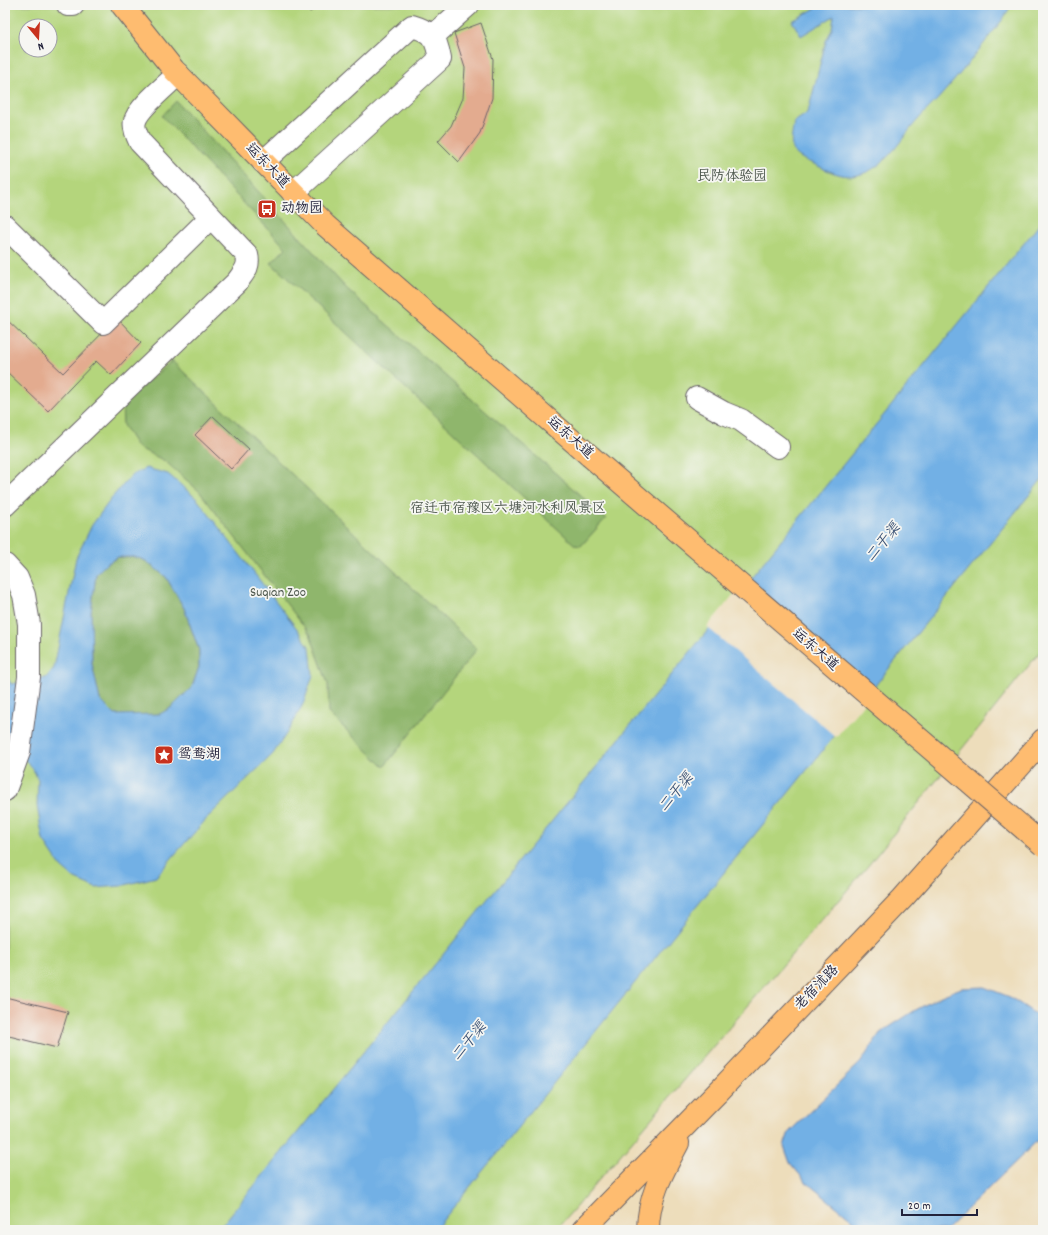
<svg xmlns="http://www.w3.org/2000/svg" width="1048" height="1235" viewBox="0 0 1048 1235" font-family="Dekko,'LXGW WenKai TC',sans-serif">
<rect width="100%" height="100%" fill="#f6f6f2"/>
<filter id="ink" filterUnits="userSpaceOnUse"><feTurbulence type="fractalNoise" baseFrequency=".025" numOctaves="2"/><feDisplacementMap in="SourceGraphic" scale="8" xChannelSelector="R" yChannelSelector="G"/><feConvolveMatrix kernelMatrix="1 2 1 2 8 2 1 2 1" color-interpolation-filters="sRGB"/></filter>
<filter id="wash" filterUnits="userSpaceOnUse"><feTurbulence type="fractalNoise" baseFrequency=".012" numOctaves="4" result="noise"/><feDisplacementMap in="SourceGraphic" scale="16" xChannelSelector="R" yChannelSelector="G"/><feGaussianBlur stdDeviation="0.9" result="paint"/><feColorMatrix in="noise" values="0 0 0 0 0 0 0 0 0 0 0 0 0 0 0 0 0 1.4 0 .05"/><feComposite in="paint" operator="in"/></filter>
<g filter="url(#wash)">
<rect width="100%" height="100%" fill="#edddbb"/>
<!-- green -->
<path fill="#b4d57c" stroke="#6b7c5c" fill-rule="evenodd" d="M5,5h1038v643l-176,219 -311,363h-551zM26,26h24v24h-24z"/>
<!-- forest -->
<path fill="#8fb66c" stroke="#586c54" d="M176,101l170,187 260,230 -25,28 -6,-1 -304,-282 15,-15 -124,-132z
M172,361l305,288 -93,118 -55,-54 -1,-29 -18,-50 -111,-143 -34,-30 -28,-14 -14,-22 -1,-22z
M118,557h18l10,4 20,16 18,31 15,42v17l-7,20 -20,20 -12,8h-45l-15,-15 -8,-36 -1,-52 5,-38 10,-10z"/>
<!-- water -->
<path fill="#72b0e5" stroke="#4a6990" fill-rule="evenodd" d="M821,5h188v4l-6,10c-19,24 -38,50 -59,73 -9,11 -20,20 -29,31 -16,19 -31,46 -57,52 -14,4 -32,-5 -44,-11 -25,-10 -25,-16 -20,-42l12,-8 3,-6 17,-67 6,-12 2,-13 -33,20 -9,-15z
M1043,220v258l-608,752h-217z
M146,468l22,6 29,25 101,131 12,18 3,27 -9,27 -12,23 -19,29 -62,60 -35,39 -20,24 -35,9 -25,2 -21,-9 -14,-12 -18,-27 -6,-34 1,-26 -6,-13 -7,-7 -20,-4v-83l6,11 35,-6 8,-10 22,-110 16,-33 22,-30 18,-20zM118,557h18l10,4 20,16 18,31 15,42v17l-7,20 -20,20 -12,7 -45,1 -15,-15 -8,-36 -1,-52 5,-38 10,-10z
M984,987l26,10 33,22v116l-97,95h-81l-59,-48 -16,-19 -6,-17 5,-14 72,-70 19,-29 34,-22 27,-15 20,-8z"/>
<!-- pier -->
<path fill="#edddbb" d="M744,582l129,110 -37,45 -129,-110z"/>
<g id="blocks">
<!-- building -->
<path fill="#e3ab8f" d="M305,5h15l-10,7z
M481,23l12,36 -1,39 -12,35 -21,29 -21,-21 13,-15 12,-28 2,-30 -11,-35z
M5,318l58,55 54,-55 24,25 -30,32 -15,-14 -48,50 -43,-41z
M213,416l36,33 -18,20 -36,-34z
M5,997l63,15 -11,36 -52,-13z"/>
</g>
</g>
<g filter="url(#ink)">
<use href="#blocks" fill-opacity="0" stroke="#696368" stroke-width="1"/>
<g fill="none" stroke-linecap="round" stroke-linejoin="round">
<!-- minor casing -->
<g stroke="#696368" stroke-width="24">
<path id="minor" d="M68,5h5
M432,37l36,-32
M263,162l149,-136c21,6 24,11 28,33l-147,134
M5,226l98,97 108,-106
M697,398l27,15 17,7 37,27
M5,505l232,-223c7,-10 13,-15 10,-27l-107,-113c-3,-6 -7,-15 -5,-21 3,-13 32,-36 43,-47
M5,565l12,13 7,17 5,29v53l-10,75 -14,38"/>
</g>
<!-- major casing -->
<g stroke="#696368" stroke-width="24">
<path id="major" d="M122,5l52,65 151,155 265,231
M583,1230l136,-139 184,-193 140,-158
M648,1230c0,-32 15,-59 30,-87"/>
</g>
<!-- minor -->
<use href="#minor" stroke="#fff" stroke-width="22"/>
<!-- major -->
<use href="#major" stroke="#febc70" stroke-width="22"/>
<!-- major-bridge casing -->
<g stroke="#696368" stroke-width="24" stroke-linecap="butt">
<path id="major-bridge" d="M590,456l453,389"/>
</g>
<!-- major-bridge -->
<use href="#major-bridge" stroke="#febc70" stroke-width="22"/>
</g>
</g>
<!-- icons -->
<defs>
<g id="bus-square" transform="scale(1)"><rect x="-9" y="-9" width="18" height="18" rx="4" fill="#c8321e" stroke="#f6f6f2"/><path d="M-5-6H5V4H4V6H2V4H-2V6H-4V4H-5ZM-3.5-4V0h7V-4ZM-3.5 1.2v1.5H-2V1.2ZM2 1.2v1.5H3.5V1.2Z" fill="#fff"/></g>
<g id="sight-square" transform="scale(1)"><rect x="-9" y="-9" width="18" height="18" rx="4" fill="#c8321e" stroke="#f6f6f2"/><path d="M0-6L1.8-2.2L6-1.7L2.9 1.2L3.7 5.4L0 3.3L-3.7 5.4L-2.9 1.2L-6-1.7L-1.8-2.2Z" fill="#fff"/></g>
</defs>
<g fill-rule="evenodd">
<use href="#bus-square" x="267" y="209"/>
<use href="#sight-square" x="164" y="755"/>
</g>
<g text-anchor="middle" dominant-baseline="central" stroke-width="3.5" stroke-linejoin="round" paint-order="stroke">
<!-- street labels -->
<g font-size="14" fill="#22223b" stroke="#f6f6f2">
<text transform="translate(267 166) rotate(46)">运东大道</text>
<text transform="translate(570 438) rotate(41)">运东大道</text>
<text transform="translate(815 650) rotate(41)">运东大道</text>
<text transform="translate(817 988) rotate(-46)">老宿沭路</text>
</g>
<!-- park labels -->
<g font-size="14" fill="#4e584e" stroke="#f6f6f2">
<text x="732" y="177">民防体验园</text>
<text x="508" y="509">宿迁市宿豫区六塘河水利风景区</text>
<text x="278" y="593">Suqian Zoo</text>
</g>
<!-- poi labels -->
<g font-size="14" fill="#22223b" stroke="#f6f6f2" text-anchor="start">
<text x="281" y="209">动物园</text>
<text x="178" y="755">鸳鸯湖</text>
</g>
<!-- water labels -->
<g font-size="15" font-style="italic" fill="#3e5476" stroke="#f6f6f2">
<text transform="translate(884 543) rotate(-50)">二干渠</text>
<text transform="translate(677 793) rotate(-50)">二干渠</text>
<text transform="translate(470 1042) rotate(-50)">二干渠</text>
</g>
</g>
<!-- margin -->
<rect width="1048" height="1235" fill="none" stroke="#f6f6f2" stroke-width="20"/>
<!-- north arrow -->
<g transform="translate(38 38) rotate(162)"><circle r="19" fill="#f6f6f2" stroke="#a1a1a9"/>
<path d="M0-3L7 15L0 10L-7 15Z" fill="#c8321e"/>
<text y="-6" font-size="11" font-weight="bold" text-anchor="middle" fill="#22223b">N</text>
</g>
<!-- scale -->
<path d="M902 1209v6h75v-6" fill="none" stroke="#22223b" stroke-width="2"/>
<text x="908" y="1209" font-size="12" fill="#22223b" stroke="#f6f6f2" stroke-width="3" paint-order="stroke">20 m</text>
</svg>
